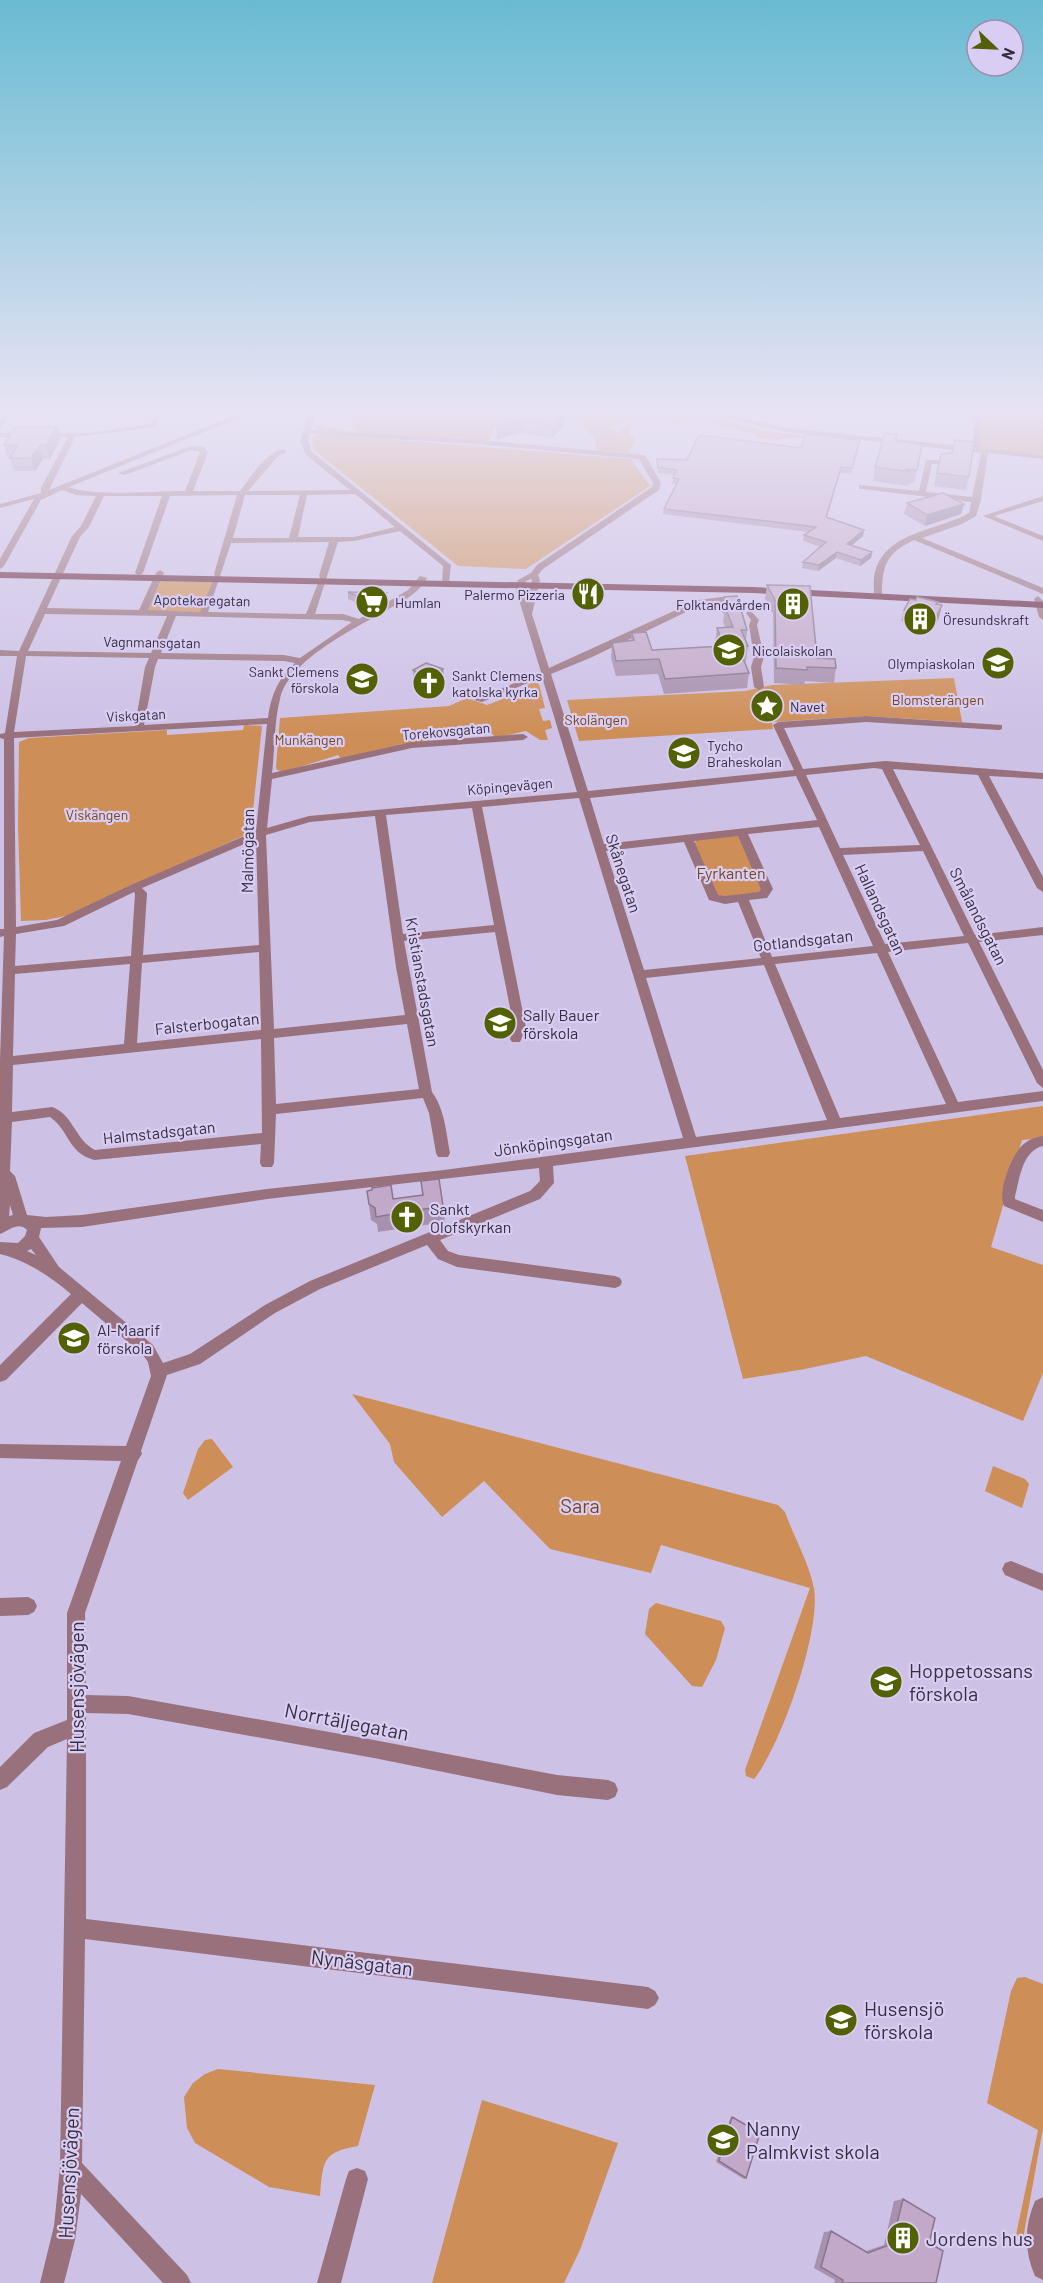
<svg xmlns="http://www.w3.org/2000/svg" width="1043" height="2283" viewBox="0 0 1043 2283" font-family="Barlow,sans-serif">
<rect width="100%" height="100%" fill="#cdc1e6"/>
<!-- green -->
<path fill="#ce8e57" d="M377,413h124l-12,28 -170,-10 -4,-3 2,-5 8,4 32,5 -4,-5v-3l24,-8z
M569,413h62l-9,10 -13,3 9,8 21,-21h55l71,18 103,12 -79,-6 -11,3 -22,-2 1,-3 -5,-2 -51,-12 -23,3 -43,-4 -7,12 7,8 -6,13 -33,-3 -1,-12z
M980,413h63v43l-68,-8z
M322,434l309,25 19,27 -124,83 -68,-3 -145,-117 -1,-12z
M161,581l52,1 -12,30 -54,-1z
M954,678l8,44 -96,-6 -94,6 1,7 -194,12 -12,-41 178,-9 27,-6z
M534,682l5,2 6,24 -6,1 4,12 7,-1 2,8 -7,2 3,10h-8l-14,-9 -32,7 -1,-4 -64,3v4l-30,4 -58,14 -3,-4 -54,17 -7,-2 -1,-3 4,-49 169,-12 18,-8 20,7 41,-16 -3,-3z
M244,725l18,1 -11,103 -8,7 -173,79 -24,5 -25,1 -3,-94 1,-85 10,-4 138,-8v5l76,-5z
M735,835l5,2 23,52 -2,4 -38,4 -8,-3 -21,-50 3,-5z
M1043,1106v32l-21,2 -31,107 52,18v108l-20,48 -157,-65 -61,13 -62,10 -58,-223z
M352,1394l426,111 7,7c8,23 25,53 29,77 7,42 -33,157 -60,190l-8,-3 -1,-6 65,-182 -149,-43 -10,28 -101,-24 -66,-68 -42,36 -48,-55 -4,-18z
M212,1439l21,28 -45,33 -5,-7 15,-44 7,-9z
M993,1466l32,13 4,5 -7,24 -37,-17z
M656,1603l65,18 4,7 -9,32 -14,27 -10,-1 -47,-52 4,-25z
M1025,1977l18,7v144l-20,111 -7,-4 22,-105 -51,-27 24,-112 6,-13z
M218,2069l157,16 -17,61c-36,6 -35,15 -38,50l-51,-9 -74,-44 -8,-15 -3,-31 9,-14 12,-9z
M482,2100l136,43 -38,107 -16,33h-132z"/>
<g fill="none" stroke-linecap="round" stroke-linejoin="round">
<!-- minor -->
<path fill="#98717c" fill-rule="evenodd" d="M5,413h7l-12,16v-8z
M155,413h7l-6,14 -81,10 -26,53 192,-77h10l-182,74c24,10 87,4 116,4l15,-39 -8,-2 -67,25 -7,-2 73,-27 13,1 4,5 -15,39h47c11,-14 27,-42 46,-42v4l-7,2 -31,36 102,-1 -44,-35 -6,-14 9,-28h7l-5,17 167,10 167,15 16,28 -2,7 -116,79 -5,6 2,5 -8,34 17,54 149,-68 24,-3 23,6c-5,3 -32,0 -42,1l-113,54 -39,16 37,117 206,-21 -21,-45 5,-3 88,-6 136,9v4l-3,1 -133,-8 -82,6 19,41 82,-8 158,12v6l-54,-3 54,101v15l-6,-4 -59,-113 -85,-6 82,166 68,-8v8l-64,7 64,128v18l-6,-5 -69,-140 -80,9 70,150 85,-11v10l-490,65 1,17 -14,16 -100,41 8,11 11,4 156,21 5,2 2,4 -2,4 -5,2 -158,-21 -19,-8 -11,-14 -107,44 -45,24 -75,51 -33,11 -26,76 1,3 -4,6 -53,153 1,82 42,1 246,44 183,35 51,5 7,3 3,7 -3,7 -7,3 -51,-5 -183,-37 -246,-44 -42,-1v206l562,68 7,4 4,7 -4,7 -7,4 -563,-70 -3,224 105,112 4,8h-28l-82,-89 -6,46 -11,43h-24l14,-57 6,-59 7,-428 -19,8 -41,40 -7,3v-23l34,-34 33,-13v-107l54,-152 -121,-3v-14l126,2 25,-70 -3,-14 -5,-7 -61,-52 -76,77 -6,2v-17l71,-71c-21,-18 -44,-33 -71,-40v-12l18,1 7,-7 2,-6c-9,-9 -18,1 -27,4v-174l4,-124 -4,1v-8h4v-190l-4,-1v-4l5,-1 12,-77h-17v-6l19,1 53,-115 9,-10 15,-30 -20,-1 -14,-5 -21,10 -37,66 -4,3v-10l34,-60 -34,9v-4l41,-11v-5l27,-51h-68v-4h88l62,-9zM310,434l168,10 161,15 14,24 -1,4 -115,78 -6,8 -13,7 -2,10 25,82 -67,28 8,2 60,-25 35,115 -268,24 -42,12 5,-49 140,-31 111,-8 5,-3 -5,-3 -111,8 -140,31c3,-24 2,-51 8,-74 8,-38 73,-70 104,-87 16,-10 34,-17 43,-34l-7,-2 -12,14 -49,29 -16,-5h-28l23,-72 16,-1 46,-10 43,35 -1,18 7,-2 2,-17 -139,-113 -4,-11zM355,494l40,33 -41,10h-56l9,-42zM237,495l-23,79 1,2 -15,36 -52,-2 16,-37 -4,-3 -4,3 -17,37 -92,-2 33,-71 9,-10 15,-31h58l-27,77 4,3 4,-3 27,-77zM245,495h55l-11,43h-56zM329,542l-10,34 1,2 -14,36 -98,-2 23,-69zM531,579l1,1 -5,19 -3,-9 2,-9zM45,614l122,2 -16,37 -123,-2zM176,616l166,4 10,2 -52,36 -16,-3 -123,-2zM26,656l123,2 -4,9 -10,59 -121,6zM158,659l126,2 11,2c-17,16 -24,32 -27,55l-124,7 11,-58zM267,724l-11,107 -125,54 -74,35 -41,7 -2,-189zM874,768l8,1 38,76 -80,3 -34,-73zM796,776l21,44 -213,24 -14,-46zM579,798l104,340 -239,32 -177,19 -185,26 -36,2 -19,-2 -12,-39 -5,-5 2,-49 38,-5c20,14 17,35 44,43l167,-16 -1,19 2,4h10l2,-4 2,-49 147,-16 6,15 7,40 2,4h10l2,-4c-4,-21 -5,-43 -18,-61l-28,-151 91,-9 19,96 -4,11 2,3h8l6,-14 -44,-221zM472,808l22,117 -91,9 -17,-119zM375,816l21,151 9,48 -131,14 -8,-194 44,-13zM819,827l54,119 -101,11 -23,-57 18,-2 6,-9 -25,-55zM738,836l23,53 -2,3 -34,4 -7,-1 -24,-54zM256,839l3,106 -116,10 4,-62 -5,-5zM684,842l25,58 16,4 13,-2 23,56 -117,12 -38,-119zM923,851l41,85 -79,8 -42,-89zM134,892l1,2 -4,62 -116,10 1,-32 48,-8zM259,952l2,78 -124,13 5,-80zM877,953l69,151 -106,14 -65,-154zM130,964l-6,80 -111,12 2,-82zM764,965l63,155 -131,17 -50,-159zM407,1024l12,65 -143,15 -2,-66zM261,1039l1,94 -167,17c-20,-10 -22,-36 -43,-43l-40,5 1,-47zM539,1168l1,13 -10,10 -220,90 -45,24 -75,49 -27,9 -10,-18 -94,-78 -20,-30 2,-9 41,-1 185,-28zM10,1205l3,10 -4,1zM31,1249l5,6 -9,-4z
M708,413h13l65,15 186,19 4,-34h7l-4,35 64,7v4l-55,-6 -7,47 -5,16 -14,8 -40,14 121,50v6l-129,-54c-28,13 -32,26 -32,55l-4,3 -4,-3c0,-7 -1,-16 1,-23 11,-41 63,-41 94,-59l2,-11 -109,-13h-3v-4l60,6 7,-31h19l4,2 -1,2h-16l-6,28 46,5 9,-44 -195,-21z
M1043,496v5l-49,15 49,20v5l-60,-25z
M1038,596l5,5v19l-4,-3 -5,-18z
M750,610l9,10 -2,5 7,32 -3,10 3,20 -5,3 -5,-3 -3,-20 3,-10 -5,-32 2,-5 -5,-7z
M1043,1136v10c-21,5 -23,32 -28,50v3l28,11v12l-39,-16c-7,-14 8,-54 21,-63 5,-4 11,-6 18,-7z
M1011,1561l32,13v17l-38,-16 -3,-6 3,-6z
M28,1597l6,3 3,6 -3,6 -6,3 -28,1v-18z
M357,2168l8,3 3,8 -27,104h-24l29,-104 3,-8z
M1043,2197v83l-8,-4c-11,-25 -11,-50 0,-75z"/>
<!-- major -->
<path fill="#68283f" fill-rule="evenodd" d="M0,572l753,15 290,15v6l-290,-15 -753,-15z"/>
</g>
<!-- wall -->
<path fill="#a891ad" d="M512,413h52l-1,14 -12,11 -30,-5 -24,6z
M897,434l-2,7 27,4 -8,38h-5l-1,3 -35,-5 2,-14z
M60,440l-10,19h-7l-8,12h-21l-4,-12h-2l-4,-14z
M859,446l-8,28 -11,-1 -13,44 36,19 -11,9 20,7 -1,6 -11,8 -24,-8 -18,13 -16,-3 1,-6 18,-15 -18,-6 1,-6 4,-3 -145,-18 1,-5 12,-25h-4l2,-9 -16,-2 -1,-14 30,1 114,-12z
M941,454l28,23 -3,13 -32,-4z
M907,503l57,1 -3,10 -36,12 -21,-12z
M767,585l50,73 19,10 -2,15 -29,-2 -1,4 -30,-2 -1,-69 -8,-15z
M348,592l38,1 1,7 -16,9 -23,-10z
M724,597l23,33 -1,11 2,5 -2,15h-2l5,12 -2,15 -83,6 -6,-20 -42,2 -5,-18 1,-15 19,-2 1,-8 20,17 65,-4 -2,-3 2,-15 8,-1 -2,-5 1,-7 -2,-3z
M937,604l5,1 -3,12 -5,11 -6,-1 -2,2 -21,-4 1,-3 -5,-1 3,-11z
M443,669l1,11 -16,10 -14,-8 -1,-12z
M421,1181l22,25 2,16 -67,10 -1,-8 -6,-4 -4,-29 26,8 30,-4z
M732,2117l14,61 -2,1 -28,-17 14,-43z
M903,2199l26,44 7,40h-102l1,-3 -21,-12 10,-36 7,-1 35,20 18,-6 10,-44z"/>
<!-- shaded-wall -->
<path fill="#88768d" d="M564,413l-1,14 -12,11 1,-13z
M521,419v14l-24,6 -1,-13z
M57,427l3,13 -10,19 -4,-14z
M40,445l3,14 -8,12 -4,-13z
M841,467l-1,6 -15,50 1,-6z
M964,504l-3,10 -36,12 2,-11z
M864,530l-1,6 -17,14 1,-6z
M837,552l-1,6 -18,13 1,-6z
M872,552l-1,6 -11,8 1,-6z
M386,593l1,7 -16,9 -1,-7z
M942,605l-3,12 -5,11 2,-11z
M443,669l1,11 -16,10 -1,-11z"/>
<!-- building -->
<path fill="#c3a9c9" stroke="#88768d" stroke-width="1.5" d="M512,413h52l-12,12 -31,-6 -25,7z
M15,427h42l-11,18h-6l-9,13h-21l8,-13h-14z
M885,433l12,1 -2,7 27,4 -5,25 -12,-1 6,3 -36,-5z
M806,434l54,6 -8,28 -11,-1 -15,50 38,13 -17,14 25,8 -11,8 -24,-8 -18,13 -16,-3 23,-20 -22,-7 12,-8 -152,-18 15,-30 -6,-1 4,-8 -19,-3 -1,-8 30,1 12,-25 102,13z
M955,440l19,2 -5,35 -32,-4 4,-19 11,-1z
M943,493l21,11 -37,11 -20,-12z
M767,585l43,1 7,72 18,1 1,9 -29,-1v3l-31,-2 -1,-68z
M348,592l38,1 -16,9z
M737,596l10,34h-6l7,16h-10l11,27 -84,6 -6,-20 -43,2 -4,-18 22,-3 -2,-7 14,-1 6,18 72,-4 -7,-18 16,-1 -8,-20h3l-4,-10z
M917,597l21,5 -2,2 6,1 -6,12 -6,-2 -1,3 -21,-4 1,-3 -5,-1 6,-11 6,1z
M426,663l17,6 -16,10 -14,-9z
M439,1179l4,27 -67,11 -1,-9 -6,-4 -2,-13 5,-1v-2l19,-3 2,14 30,-4 -2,-14z
M732,2117l28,16 -14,45 -27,-17z
M903,2199l32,19 -6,25 14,8 -7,32h-94l1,-3 -22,-13 10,-36 37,22 24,-9z"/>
<!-- sky -->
<linearGradient id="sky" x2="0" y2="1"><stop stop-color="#69bbd2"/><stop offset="0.56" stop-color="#e8e3f4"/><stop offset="1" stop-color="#e8e3f4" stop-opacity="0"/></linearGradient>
<rect width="1043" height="733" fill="url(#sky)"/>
<!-- icons -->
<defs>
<g id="restaurant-disc" transform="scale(1.725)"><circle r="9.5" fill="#516104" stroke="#dacdf4"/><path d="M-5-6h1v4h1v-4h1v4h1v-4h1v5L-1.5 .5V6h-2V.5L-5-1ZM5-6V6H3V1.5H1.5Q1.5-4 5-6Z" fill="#fff"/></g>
<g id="supermarket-disc" transform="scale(1.725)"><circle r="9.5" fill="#516104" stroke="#dacdf4"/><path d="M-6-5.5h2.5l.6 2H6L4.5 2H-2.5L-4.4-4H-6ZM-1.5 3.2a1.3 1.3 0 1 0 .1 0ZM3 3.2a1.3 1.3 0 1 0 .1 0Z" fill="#fff"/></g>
<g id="building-disc" transform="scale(1.725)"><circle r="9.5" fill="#516104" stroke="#dacdf4"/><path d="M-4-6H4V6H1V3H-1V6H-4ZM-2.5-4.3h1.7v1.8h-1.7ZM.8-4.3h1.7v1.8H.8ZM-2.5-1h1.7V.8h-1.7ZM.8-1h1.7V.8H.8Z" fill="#fff"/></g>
<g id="school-disc" transform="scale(1.725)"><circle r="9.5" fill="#516104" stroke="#dacdf4"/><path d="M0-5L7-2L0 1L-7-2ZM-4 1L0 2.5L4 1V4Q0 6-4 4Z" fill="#fff"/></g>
<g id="church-disc" transform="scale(1.725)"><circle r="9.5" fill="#516104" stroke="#dacdf4"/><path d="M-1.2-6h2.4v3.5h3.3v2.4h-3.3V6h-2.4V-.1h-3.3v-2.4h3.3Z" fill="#fff"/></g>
<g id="sight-disc" transform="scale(1.725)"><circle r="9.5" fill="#516104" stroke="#dacdf4"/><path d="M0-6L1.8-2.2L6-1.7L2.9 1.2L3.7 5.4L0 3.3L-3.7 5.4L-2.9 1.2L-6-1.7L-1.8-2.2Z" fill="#fff"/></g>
</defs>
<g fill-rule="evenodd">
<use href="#restaurant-disc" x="588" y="594"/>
<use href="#supermarket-disc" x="372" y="602"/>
<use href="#building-disc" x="793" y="604"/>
<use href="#building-disc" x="920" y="619"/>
<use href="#school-disc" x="729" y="650"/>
<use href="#school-disc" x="998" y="663"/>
<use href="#school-disc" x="362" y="679"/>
<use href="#church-disc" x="429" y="683"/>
<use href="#sight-disc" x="767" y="706"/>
<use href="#school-disc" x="684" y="753"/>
<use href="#school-disc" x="500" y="1023"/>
<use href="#church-disc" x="407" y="1217"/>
<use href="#school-disc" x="74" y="1338"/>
<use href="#school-disc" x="886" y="1682"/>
<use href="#school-disc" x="841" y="2020"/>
<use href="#school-disc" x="723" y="2140"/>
<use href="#building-disc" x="903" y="2238"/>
</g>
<g text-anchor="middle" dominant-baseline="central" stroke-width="4.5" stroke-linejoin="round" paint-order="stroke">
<!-- far-poi labels -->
<g font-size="14" fill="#35303f" stroke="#dacdf4" text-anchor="start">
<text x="565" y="594" text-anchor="end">Palermo Pizzeria</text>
<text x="395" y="602">Humlan</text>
<text x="770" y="604" text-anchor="end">Folktandvården</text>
<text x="943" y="619">Öresundskraft</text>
<text x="752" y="650">Nicolaiskolan</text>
<text x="975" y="663" text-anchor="end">Olympiaskolan</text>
<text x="339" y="671" text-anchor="end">Sankt Clemens<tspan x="339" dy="16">förskola</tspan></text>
<text x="452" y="675">Sankt Clemens<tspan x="452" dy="16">katolska kyrka</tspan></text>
<text x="790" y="706">Navet</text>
<text x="707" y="745">Tycho<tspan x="707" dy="16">Braheskolan</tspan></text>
</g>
<!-- far-street labels -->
<g font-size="14" fill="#35303f" stroke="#dacdf4">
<text transform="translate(202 600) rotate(1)">Apotekaregatan</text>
<text transform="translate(152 642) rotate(1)">Vagnmansgatan</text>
<text transform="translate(136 715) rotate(-3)">Viskgatan</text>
<text transform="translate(446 731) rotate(-5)">Torekovsgatan</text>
<text transform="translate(510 786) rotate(-5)">Köpingevägen</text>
</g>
<!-- far-park labels -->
<g font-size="14" fill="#76471c" stroke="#dacdf4">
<text x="938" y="699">Blomsterängen</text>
<text x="596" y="719">Skolängen</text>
<text x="309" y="739">Munkängen</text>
<text x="97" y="814">Viskängen</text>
</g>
<!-- street labels -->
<g font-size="16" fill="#35303f" stroke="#dacdf4">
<text transform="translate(247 851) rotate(-89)">Malmögatan</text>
<text transform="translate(624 873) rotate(72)">Skånegatan</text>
<text transform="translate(881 909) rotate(65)">Hallandsgatan</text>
<text transform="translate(979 916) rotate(63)">Smålandsgatan</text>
<text transform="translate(803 940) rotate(-6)">Gotlandsgatan</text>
<text transform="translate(423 982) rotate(80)">Kristianstadsgatan</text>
<text transform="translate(207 1023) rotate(-6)">Falsterbogatan</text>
<text transform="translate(159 1132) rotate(-6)">Halmstadsgatan</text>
<text transform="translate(553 1142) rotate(-8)">Jönköpingsgatan</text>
</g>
<!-- park labels -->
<g font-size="16" fill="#76471c" stroke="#dacdf4">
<text x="731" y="872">Fyrkanten</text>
</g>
<!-- poi labels -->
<g font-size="16" fill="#35303f" stroke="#dacdf4" text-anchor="start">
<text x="523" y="1014">Sally Bauer<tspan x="523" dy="18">förskola</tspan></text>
<text x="430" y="1208">Sankt<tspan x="430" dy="18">Olofskyrkan</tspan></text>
<text x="97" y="1329">Al-Maarif<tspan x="97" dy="18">förskola</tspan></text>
</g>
<!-- near-park labels -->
<g font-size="20" fill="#76471c" stroke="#dacdf4">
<text x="580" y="1505">Sara</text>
</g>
<!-- near-poi labels -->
<g font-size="20" fill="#35303f" stroke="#dacdf4" text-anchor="start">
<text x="909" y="1670">Hoppetossans<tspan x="909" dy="23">förskola</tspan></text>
<text x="864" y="2008">Husensjö<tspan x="864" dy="23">förskola</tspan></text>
<text x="746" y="2128">Nanny<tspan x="746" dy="23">Palmkvist skola</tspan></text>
<text x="926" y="2238">Jordens hus</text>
</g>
<!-- near-street labels -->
<g font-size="20" fill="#35303f" stroke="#dacdf4">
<text transform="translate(76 1687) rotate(-90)">Husensjövägen</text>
<text transform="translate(347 1721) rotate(11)">Norrtäljegatan</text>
<text transform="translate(362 1962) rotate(7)">Nynäsgatan</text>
<text transform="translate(68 2173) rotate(-87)">Husensjövägen</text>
</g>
</g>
<!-- north arrow -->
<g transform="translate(995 48) rotate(113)"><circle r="28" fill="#dacdf4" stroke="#988eac" stroke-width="1.5"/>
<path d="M0-4.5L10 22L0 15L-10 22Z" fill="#516104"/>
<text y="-9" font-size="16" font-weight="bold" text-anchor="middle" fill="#35303f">N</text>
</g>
</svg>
